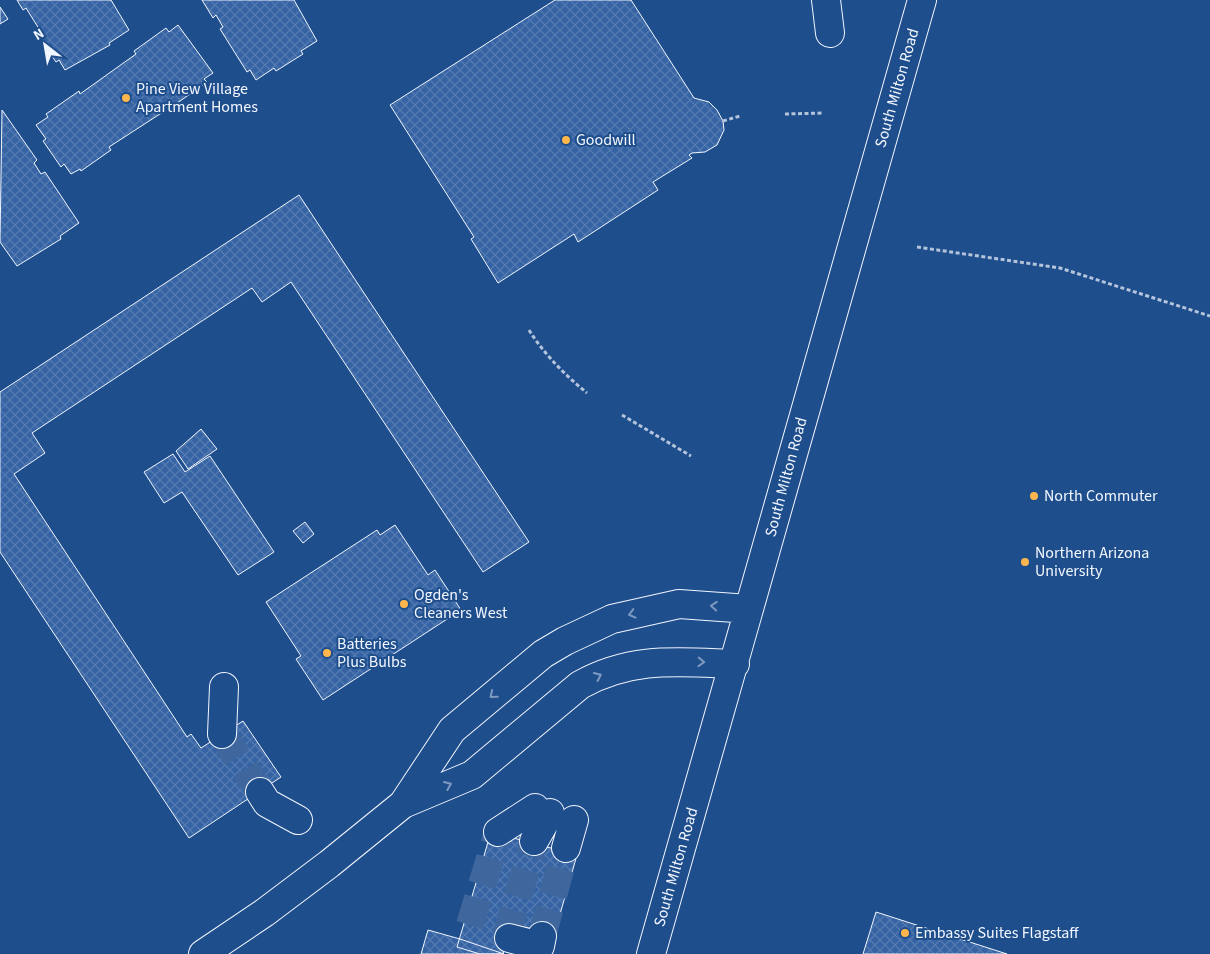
<svg xmlns="http://www.w3.org/2000/svg" width="1210" height="954" viewBox="0 0 1210 954" font-family="'Source Sans 3',sans-serif">
<defs>
<pattern id="building-cross-hatch" width="8" height="8" patternUnits="userSpaceOnUse" patternTransform="scale(1.25)"><rect width="8" height="8" fill="#3563a3"/><path d="M0 0l8 8M0 8l8-8" fill="none" stroke="#537ab1"/></pattern>
</defs>
<rect width="100%" height="100%" fill="#1f4e8c"/>
<!-- building -->
<path fill="url(#building-cross-hatch)" stroke="#f2f6ff" d="M17,0h94l18,30 -20,13 1,2 -45,25 -6,-10 -3,2 -19,-28 4,-2 -15,-24 -3,2z
M202,0h92l23,41 -16,10 2,3 -27,17 -2,-3 -18,12 -6,-10 -3,2 -27,-43 3,-2 -7,-12 -3,3z
M555,0h76l63,98 15,4 8,8 6,11 1,9 -7,15 -12,7 -13,1 -3,2 3,3 -39,24 5,8 -80,52 -4,-8 -76,49 -27,-44 3,-2 -84,-132z
M0,7l8,12 -8,5z
M178,25l35,48 -9,6 3,3 -34,24 -2,-3 -10,6 2,3 -54,35 2,3 -30,21 -1,-2 -9,5 -7,-10 -3,3 -18,-26 3,-2 -10,-14 12,-8 -2,-3 33,-23 1,3 56,-40 -2,-3 32,-23 3,4z
M2,110l35,50 -3,3 7,11 4,-2 34,51 -19,13 1,3 -44,27 -17,-24z
M299,195l230,347 -46,30 -192,-290 -29,20 -10,-14 -220,145 13,20 -31,21 173,263 4,-3 10,14 42,-27 38,56 -92,61 -189,-286v-160z
M201,429l16,20 -29,20 -12,-18z
M173,454l12,18 25,-16 64,96 -36,23 -56,-83 -18,11 -20,-31z
M305,522l9,12 -11,9 -10,-12z
M395,525l33,50 7,-5 26,40 -138,90 -27,-41 5,-3 -35,-54 111,-72 3,5z
M491,832l86,23 -23,80 -42,-11 -9,30h-23l-23,-7z
M876,912l131,42h-144z
M428,930l32,9 44,15h-83z"/>
<g fill="none" stroke-linecap="round" stroke-linejoin="round">
<!-- minor-tunnel -->
<path stroke="#3f679d" stroke-width="28" stroke-dasharray="28 14" stroke-linecap="butt" d="M222,734l38,58
M470,925l28,-93
M542,936l24,-88
M506,937l28,-96"/>
<!-- minor casing -->
<g stroke="#f2f6ff" stroke-width="30">
<path id="minor" d="M826,0l4,33
M222,734l2,-47
M260,792l7,11 31,17
M498,832l37,-24
M534,841l16,-28
M566,848l8,-28
M509,938l31,8 2,-10"/>
</g>
<!-- major casing -->
<g stroke="#f2f6ff" stroke-width="30">
<path id="major" d="M403,804l49,-74 91,-76 22,-13 47,-22 67,-15 70,5
M203,954l61,-41 65,-49 74,-60 69,-29 108,-90c52,-29 98,-23 155,-21
M651,954l271,-954"/>
</g>
<!-- path -->
<path stroke="#b3c4dc" stroke-width="3" stroke-dasharray="4 2.5" stroke-linecap="butt" d="M785,114l39,-1
M723,121l17,-5
M917,247l143,21 150,48
M529,330c15,24 36,45 58,63
M622,415l69,41"/>
<!-- minor -->
<use href="#minor" stroke="#1f4e8c" stroke-width="28"/>
<!-- major -->
<use href="#major" stroke="#1f4e8c" stroke-width="28"/>
</g>
<!-- one-way arrows -->
<defs><path id="oneway-chevron" d="M-2-3.5L2.5 0L-2 3.5" fill="none" stroke-width="1.6" stroke-linecap="round" stroke-linejoin="round" transform="scale(1.25)"/></defs>
<g stroke="#7e9ac0">
<use href="#oneway-chevron" transform="translate(714 606) rotate(-176)"/>
<use href="#oneway-chevron" transform="translate(632 614) rotate(166)"/>
<use href="#oneway-chevron" transform="translate(701 662) rotate(2)"/>
<use href="#oneway-chevron" transform="translate(598 676) rotate(-25)"/>
<use href="#oneway-chevron" transform="translate(493 695) rotate(140)"/>
<use href="#oneway-chevron" transform="translate(448 785) rotate(-23)"/>
</g>
<!-- markers -->
<g fill="#ffb74d" stroke="#1f4e8c" stroke-width="2">
<circle cx="126" cy="98" r="5"/>
<circle cx="566" cy="140" r="5"/>
<circle cx="1034" cy="496" r="5"/>
<circle cx="1025" cy="562" r="5"/>
<circle cx="404" cy="604" r="5"/>
<circle cx="327" cy="653" r="5"/>
<circle cx="905" cy="933" r="5"/>
</g>
<g text-anchor="middle" dominant-baseline="central" stroke-width="4" stroke-linejoin="round" paint-order="stroke">
<!-- street labels -->
<g font-size="16" fill="#f2f6ff" stroke="#1f4e8c">
<text transform="translate(897 88) rotate(-74)">South Milton Road</text>
<text transform="translate(786 477) rotate(-75)">South Milton Road</text>
<text transform="translate(676 867) rotate(-74)">South Milton Road</text>
</g>
<!-- poi labels -->
<g font-size="16" fill="#f2f6ff" stroke="#1f4e8c" text-anchor="start">
<text x="136" y="89">Pine View Village<tspan x="136" dy="18">Apartment Homes</tspan></text>
<text x="576" y="140">Goodwill</text>
<text x="1044" y="496">North Commuter</text>
<text x="1035" y="553">Northern Arizona<tspan x="1035" dy="18">University</tspan></text>
<text x="414" y="595">Ogden's<tspan x="414" dy="18">Cleaners West</tspan></text>
<text x="337" y="644">Batteries<tspan x="337" dy="18">Plus Bulbs</tspan></text>
<text x="915" y="933">Embassy Suites Flagstaff</text>
</g>
</g>
<!-- north arrow -->
<g transform="translate(45 45) rotate(329)" stroke="#1f4e8c" stroke-width="4" paint-order="stroke">
<path d="M0-4L9 19L0 12L-9 19Z" fill="#f2f6ff"/>
<text y="-8" font-size="14" font-weight="bold" text-anchor="middle" fill="#f2f6ff">N</text>
</g>
</svg>
